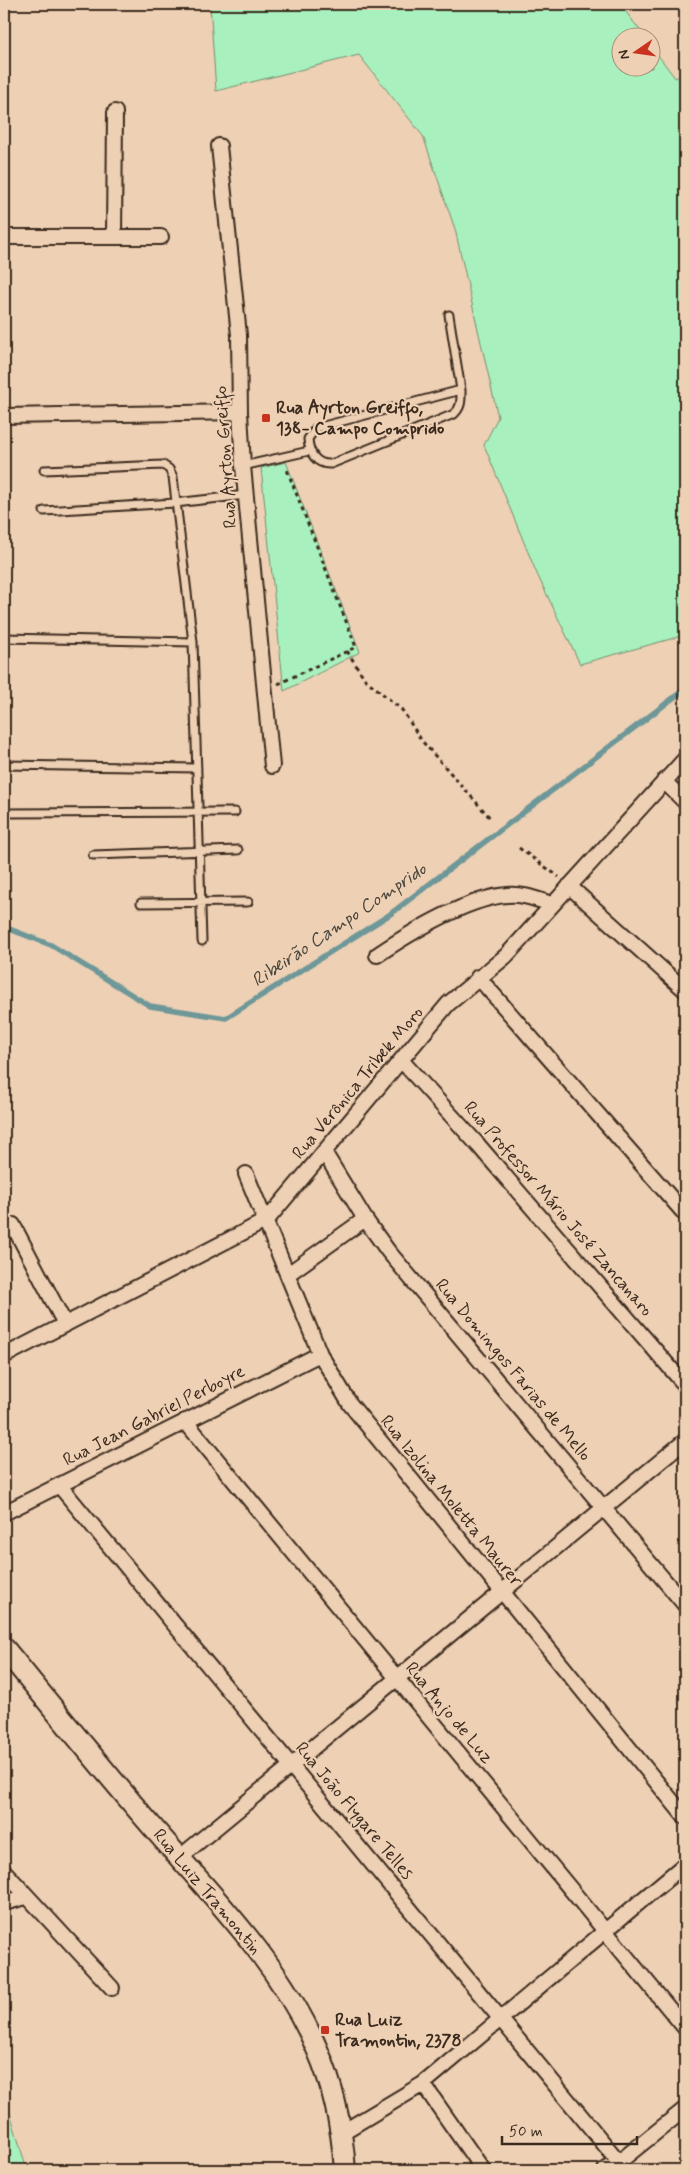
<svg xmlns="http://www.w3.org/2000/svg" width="689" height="2174" viewBox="0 0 689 2174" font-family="Mynerve,sans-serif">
<rect width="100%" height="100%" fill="#eed0b4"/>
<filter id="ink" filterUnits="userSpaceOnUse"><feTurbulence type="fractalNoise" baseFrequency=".02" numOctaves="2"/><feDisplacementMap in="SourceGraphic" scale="10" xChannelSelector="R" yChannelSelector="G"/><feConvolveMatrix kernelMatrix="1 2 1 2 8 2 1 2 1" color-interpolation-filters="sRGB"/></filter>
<g filter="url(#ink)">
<!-- green -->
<path fill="#a8f1be" stroke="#728e6e" d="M210,4h410l25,33 -23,1v30h30v-21l23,31 10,-4v561l-105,29 -43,-90 -53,-129 14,-28 -43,-188 -32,-93 -64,-81 -143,36z
M286,462l74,190 -76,39 -23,-223z
M4,2093l23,77h-23z"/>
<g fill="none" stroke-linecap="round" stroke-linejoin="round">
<!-- stream -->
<path stroke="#6d9798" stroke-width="5.5" d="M4,927l47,18 99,61 76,12 163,-103 296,-226"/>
<!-- service casing -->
<g stroke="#3b2a1e" stroke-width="11">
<path id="service" d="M449,315l12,75
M461,390c0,9 1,17 -7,24l-123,50c-15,1 -22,-11 -23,-25l8,-11z
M243,466l66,-15
M44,470l119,-5 6,4 4,8 20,165 9,299
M44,511l131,-8 71,-8
M4,638l189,4
M4,765l193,3
M4,813l231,-1
M93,855l145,-5
M141,903l107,-1"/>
</g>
<!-- minor casing -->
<g stroke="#3b2a1e" stroke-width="18">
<path id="minor" d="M219,146l20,189 1,77 3,54 29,300
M4,237h157
M114,237l1,-125
M4,416l236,-4
M664,781l21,21
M569,886l116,104
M377,955c33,-22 90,-57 130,-60 15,-2 31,5 45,9
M478,977l207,237
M401,1060l78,86 206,239
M324,1152l41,67 23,32 297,354
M246,1174l74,180 30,50 335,413
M4,1227l9,-2 52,99
M288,1274l77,-55
M4,1356l263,-136 181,-216 58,-48 179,-197
M185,1421l500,607
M59,1485l560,677
M4,1513l316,-159
M179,1858l506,-417
M4,1871l108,117
M4,1903l22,-6
M423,2084l60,86
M341,2133l82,-49 262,-220
M605,2170l14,-8 66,-53"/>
</g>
<!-- secondary casing -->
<g stroke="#3b2a1e" stroke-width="24">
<path id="secondary" d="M4,1648c48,59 95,117 145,175 60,70 131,139 168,226 17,38 25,80 28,121"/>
</g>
<!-- path -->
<path stroke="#3b2a1e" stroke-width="3" stroke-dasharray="4 4" stroke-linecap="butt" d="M347,651l18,28 37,31 20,31 70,79
M278,684l78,-37 -70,-180
M519,848l40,29"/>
<!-- service -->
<use href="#service" stroke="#eed0b4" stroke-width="7"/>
<!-- minor -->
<use href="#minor" stroke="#eed0b4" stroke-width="14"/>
<!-- secondary -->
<use href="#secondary" stroke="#eed0b4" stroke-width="20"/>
</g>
</g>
<!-- markers -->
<g fill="#c8321e" stroke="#eed0b4" stroke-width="2">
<rect x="261" y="413" width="10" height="10" rx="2.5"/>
<rect x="320" y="2025" width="10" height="10" rx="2.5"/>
</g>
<g text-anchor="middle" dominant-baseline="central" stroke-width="4.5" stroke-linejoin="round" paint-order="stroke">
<!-- poi labels -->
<g font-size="18" font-weight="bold" fill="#3b2a1e" stroke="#eed0b4" text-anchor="start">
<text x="276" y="408">Rua Ayrton Greiffo,<tspan x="276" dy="21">138- Campo Comprido</tspan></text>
<text x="335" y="2020">Rua Luiz<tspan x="335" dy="21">Tramontin, 2378</tspan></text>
</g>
<!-- street labels -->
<g font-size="18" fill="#3b2a1e" stroke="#eed0b4">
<text transform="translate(226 457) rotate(-94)">Rua Ayrton Greiffo</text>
<text transform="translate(358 1083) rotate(-50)">Rua Verônica Tribek Moro</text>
<text transform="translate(558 1209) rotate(49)">Rua Professor Mário José Zancanaro</text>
<text transform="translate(513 1370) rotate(50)">Rua Domingos Farias de Mello</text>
<text transform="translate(154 1416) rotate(-27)">Rua Jean Gabriel Perboyre</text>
<text transform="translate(451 1501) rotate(51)">Rua Izolina Moletta Maurer</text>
<text transform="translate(449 1713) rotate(50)">Rua Anjo de Luz</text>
<text transform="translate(354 1811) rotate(50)">Rua João Flygare Telles</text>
<text transform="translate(207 1892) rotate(50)">Rua Luiz Tramontin</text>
</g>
<!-- water labels -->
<g font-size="19" font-style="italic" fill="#48453d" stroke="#eed0b4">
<text transform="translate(339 925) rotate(-34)">Ribeirão Campo Comprido</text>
</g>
</g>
<!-- margin -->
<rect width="689" height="2174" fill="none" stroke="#eed0b4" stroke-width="20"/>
<rect x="10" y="10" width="669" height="2154" fill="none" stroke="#3b2a1e" stroke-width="2" filter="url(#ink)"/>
<!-- north arrow -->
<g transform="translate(636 52) rotate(257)"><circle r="24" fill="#eed0b4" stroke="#a68e78"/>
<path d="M0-4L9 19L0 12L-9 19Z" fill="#c8321e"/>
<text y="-8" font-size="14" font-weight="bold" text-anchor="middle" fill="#3b2a1e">N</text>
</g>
<!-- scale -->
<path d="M502 2136v8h135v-8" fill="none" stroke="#3b2a1e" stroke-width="2.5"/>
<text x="509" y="2136" font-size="15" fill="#3b2a1e" stroke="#eed0b4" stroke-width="4" paint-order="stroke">50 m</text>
</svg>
